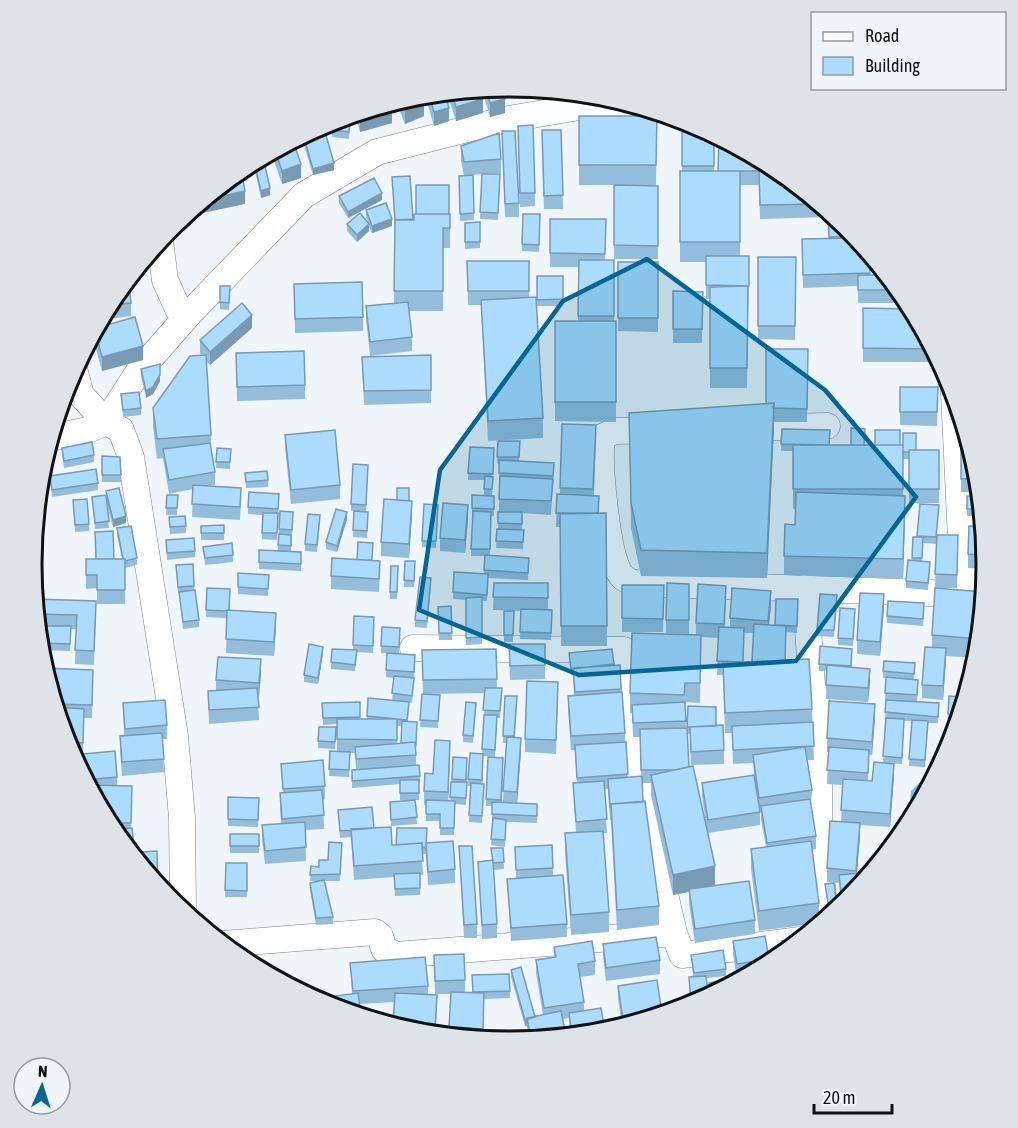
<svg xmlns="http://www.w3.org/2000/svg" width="1018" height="1128" viewBox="0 0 1018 1128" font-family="'Asap Condensed',sans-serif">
<rect width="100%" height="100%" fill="#f0f5f9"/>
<!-- water -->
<path fill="#69c0f7" d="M944,759l-36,66 3,-34z"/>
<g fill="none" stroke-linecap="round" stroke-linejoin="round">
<!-- street casing -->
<g stroke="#7c8184" stroke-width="27">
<path id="street" d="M160,241l5,39 13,29 12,4 114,-118 73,-43 126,-32 82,-14 58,2
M74,369l7,26 25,27 15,8 10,27 44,279 7,82 1,93
M739,428l88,-2
M664,430l-49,1 -13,6c-4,25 5,113 17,135 3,6 8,8 14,11l325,11 5,-4v-10l-9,-187
M51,438l37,-8 18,-8 33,-51 51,-58
M805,588l7,97 7,27v140l6,67
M413,648l211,2 3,11 2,78 45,194
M223,944l152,-12 5,4 4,13 12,6 278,-22 8,22 118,-15"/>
</g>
<!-- street -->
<use href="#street" stroke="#fff" stroke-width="26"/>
</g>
<!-- wall -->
<path fill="#93bdda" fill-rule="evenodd" d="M501,87l4,26 -15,4 -8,-28z
M507,87h2l15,1 -11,8z
M480,89l3,24 -27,8 -9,-28z
M541,90l39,3 -38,5z
M445,93l4,28 -15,5 -9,-31z
M416,96l8,20 -19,8 -9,-22z
M390,104l2,19 -32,9 -5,-18z
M579,116h78l-1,69h-77z
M682,120l32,15v36h49v-10l12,6 53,44v6l-68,2 -1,-39v5h-19v71h9l-2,132h-37v-89h-4v-37h-26v-91h2z
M350,126l-1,13 -17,-2v-7z
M561,130l2,79h-19l-2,-65z
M502,131l17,72v14h-14z
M304,138l30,32 -21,5 -9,-30z
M518,139l17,54v13l-15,1z
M293,141l8,37 -19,6 -11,-32z
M461,146l40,13v14l-17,1 16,7 -2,39 -18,-1 2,-45 -18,2 9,-1 1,45 -14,1 -1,-45h5l-3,-16z
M263,157l7,38 -9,3 -8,-36z
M410,176l3,44 37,-6v34h-7v63h-34l3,26v14l-42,5 -4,-37v-13l28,-3 1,-69 -3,-57z
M614,185l44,1v73h-44z
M339,196l43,4 -34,18 -9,-15z
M366,210l26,16 -20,7 -3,-6v4l-12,11 -10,-11v-7l21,-2 -2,-5z
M828,211l19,16 23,28v20h6l2,-11 28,35 31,57v6h-74v-54l43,1v-6h-48v-17l-55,2 -1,-49h27z
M523,214h17l-1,38 -17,-1z
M550,219h56l-1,41h9v61h2v101l-61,-1v-100h23l1,-54h-29z
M480,222v26l-15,1v-26z
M758,257h38l-1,83 -37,-1z
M467,261h62v36l14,121v20l-55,3 -7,-136h-13z
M618,262h40v70l-40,-1z
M537,276h26v30h-26z
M294,284l69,33v14l-68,2z
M220,286h10l-1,24 -9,-1z
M673,291l30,1 -1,51h-29z
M112,298l19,5v13l-30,4z
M96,328l47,32 -41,11 -8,-29v-10z
M252,328l-42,37 -4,-4 5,74v14l4,23v13l-6,1 32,16 -1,18 -48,-3 1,-28 -24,5 -6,-36 -6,1 -4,-32v-19l48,-53 -1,-2v-13z
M808,349l-1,73h-33l-7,156 -126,-2 -10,-48 -2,-115 137,-9z
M236,353l69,32v14l-68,2z
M431,355v48l-67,2 -2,-48z
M141,369l19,12 -7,13 -7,4 -5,-22z
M900,387h38l-1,39 -37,-1z
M121,394l20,14v7l-18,2z
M562,424l34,14 -2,57 5,18h7l1,133h-46l-1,-119h-4l1,-33h3z
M782,429l48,16h70l16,5h23v53h-30v-44h-6v37l2,20 -2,63 -119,-4v-19l11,-31 1,-16h-3v-58h-12z
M285,435l55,50v14l-49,5 -6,-56z
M498,441h22l-1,20 35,9 -1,13 -2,32 -29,-2v17h2l-1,19 -27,-1 1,-19h1l2,-49h-1v-16l-2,-1z
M470,447l24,1 -2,48 2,7v13h-3l-1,39 39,3 -1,22 -40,-2 -1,23h-5v43l-16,1v-45l-13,-1 1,-27 30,2 1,-18h-14l2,-41 -1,-1v-19l12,1v-16h-16z
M62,448l32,7v7l-30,6 -2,-13z
M217,448l14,1 -1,20 -14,-1z
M961,448l16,23 2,21h-18z
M102,456l18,1 1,25h-19z
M368,472l-2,40 2,7 -1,19 -14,-1 1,-26h-3v-7z
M245,473l23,7v7l-22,1z
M50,476l48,7v7l-46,7z
M106,491l20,32 -13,4 -7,-27 3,28 -14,1 -3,-32h14z
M167,495h11l-1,20h-11z
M967,496h13l2,20h-15z
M73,500l16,24v7l-14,1z
M279,501l-2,39 -15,-1v-24l-14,-1v-7z
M409,501l3,13 -3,44 -28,-2v-14z
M920,504l17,31h21l-1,53h-22l1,-44 -13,-1 -1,19 8,7 -2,21 -22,-2v-7l6,-20 1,-24h4z
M438,505l-2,43 -14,-1v-6z
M169,517l17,9v7l-16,1z
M36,519l5,36v7l-9,1z
M293,519l-2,33h10v19l-42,-2v-19l19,1 1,-22z
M347,519l-10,33 -11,-3v-7z
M468,519l-3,34 -25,-2v-13z
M320,522l-3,30 -12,-1v-7z
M224,525v15h-23v-14z
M983,527l4,37 -1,5 -18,-1v-14z
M117,528l20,30v7l-12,3v36h-28v-16l-11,1v-30h36l-5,-24z
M166,540l29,11v6l-28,3z
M203,547l30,8v7l-28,3z
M372,561l8,13 -1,18 -48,-3v-13z
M405,561h10l-1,26h-10z
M193,564l1,26 5,30v7l-16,2 -4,-36h-1l-2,-28z
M238,573l31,2 -1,21 -30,-2z
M398,573l-1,26h-7v-7z
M494,583h54v27h4l-1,30 -31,-1 1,-28 -28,-1z
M689,584v50l-23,-1v-13z
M431,585l-4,43 -12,-1v-7z
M622,585h42l-1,47h-41z
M207,588l22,22 47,16 -2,30 -48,-3 1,-35 -21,-1z
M984,592l-7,66 -31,-2 -3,44 -21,-2v-13l10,-38v-12z
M35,599l61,16 -2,50 -19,-1 1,-35h-5l-1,22 -30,-1z
M726,599l-1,28h5v-9l41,-13 -2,20h6l23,-26 -1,34 -11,-1 -1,28 27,49 2,51h-7l5,30 -1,14 5,32v13l-4,1 7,53v20l-60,8 -8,-62v-20l15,-2 -5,-27v-9l-1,1v13l-52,8 7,53 40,34v14l-60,9 -6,-40v-11l-16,3 -22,-100v-12h-9l1,19 16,104v19l-42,5 -6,-110h-1l-2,-31h-4l3,44h-4l6,79v20l-38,3 -6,-82v-20h11l-3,-50h4l-2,-33h-4l-3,-40v-14h6l-1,-21h-2l-2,-22 43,-4 2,16h6l8,112 13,-1 -1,-39h-7l-1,-24h-2v-20l66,-58v-12zM744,633h10l-2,29h-9zM701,637l17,1 -1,37h6l2,58h7l1,31 20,-1 1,12 -52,8v13l5,35 -18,-64 -3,-39 -1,-26 15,1z
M837,602l-3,35 -17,-1v-6z
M451,606l1,34h-13l-1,-33z
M884,608l-4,48 -23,-2v-14z
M924,610l-1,16 -36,-3v-7z
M504,611h10l-1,31h-9z
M354,616l20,1 -1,36 -16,-1 -2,19 -24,-2v-7l22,-12z
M855,616l-2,30 -15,-1v-7z
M382,627l18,1 -1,26 -18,-1z
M509,644l36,21v14l-35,1z
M496,649l1,39 5,7 -2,23h-3l-2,39 -12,-1 -1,67 -13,-1 1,-36h-2v-7l14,-25 3,-61 -62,1 -1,-44z
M323,653l-5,31 -14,-2v-7z
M387,653l28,2 -1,30 -2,18 -3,-1 -1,19 9,8 -1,19v17l4,11v7h-1v17h-4l2,24 -26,2 -1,-24 21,-2h-11v-16l-48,4v-18h4l-1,-17h-5l-1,24 -20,-1 1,-25h7v-27l-14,1 -1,-22 38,-1v17h7l1,-21 24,2 2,-22 -8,-1zM397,726h5l-1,17h-4z
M852,656l-1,11 19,15 -2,20 -42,-3 1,-28h-8v-7z
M915,663l-1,17 4,7 -1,15 22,8 -1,13h-10l-3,44 -16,-1 3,-45h-8l-2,43 -19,-1 3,-63h-1l1,-22h-3v-7z
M44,668l49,16 -1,34h-8l-1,36 34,23v9l15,14 -1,28 3,18v10l-22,-27 -44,-83z
M261,673l-2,24h-1l1,23 -50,4 -1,-33h8v-11z
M422,694l18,1 -2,33 -18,-1z
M558,696l-2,58 -31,-2v-13z
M123,703l44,22v14h-5l2,33 -42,4 -2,-26v-14h4z
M517,703l-2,34 6,14 -4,52 20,1v19l-31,-1 -1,25 -14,-2 2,-24h-1v-15h-6v-7l17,-34 -1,37h1l3,-59h-3v-7z
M688,706l28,20 8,24v14l-33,1 -1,-31h-3z
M476,710l-3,33 -10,-1v-7z
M961,710l-3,11 -10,-1v-6z
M875,718l-3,37h-3l-1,26h4l22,-4 -4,50 -30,-2 -3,48 14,-1 -25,30 -17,14 -4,-32 12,22 4,-1 -2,-22 -12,-1v-14l14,-46 2,-37 -16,-1 1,-32h-1v-14z
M319,727h17l-1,22 -17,-1z
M450,754l-2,47h2l3,-44 14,1 -1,47 -11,-1 -1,31h-14v-14h-14v-16h-2v-14l9,-17z
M281,764l44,22v13l-2,1 1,29 -19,1 1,31 -41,3 -3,-25v-14l19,-1 -1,-17v-14h3z
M228,797l31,1 -1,29 -30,-1z
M338,810l36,18 18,17 35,-2 28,26v14l-27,2 -2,-31h-4l1,21h-3v20l-25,1 -1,-19 -40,3 -3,-43 -11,1z
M230,834h29v19h-29z
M342,843l-2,38h-15l8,36v7l-17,1 -6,-35v-7l7,-2h-7l1,-15 8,1 9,-7z
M552,845l1,30 14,49v13l-56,4 -4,-62 9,-1 -1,-31z
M459,846l18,78v14h-13z
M503,848l1,21 -11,1 4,54v14l-15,1 -4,-77 13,-2z
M226,863h21v34h-22z
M733,941l36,18v5l-23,12 -9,2 -4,-23z
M603,944l57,16v14l-54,7 -3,-24z
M554,947l41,14v14l-15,2 4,25v9l18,21 -32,3 -1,-17 -6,1 3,17 -37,4 -2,-14h-2l-14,-49v-7l24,47 8,-2 -7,-42v-13l18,-3z
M434,955l31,25v12l45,-1v7l-26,1 -1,40 -34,-3 2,-42h-16z
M691,955l35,14v7l-19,2 1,18 -18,10 -1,-29h4z
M350,963l78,23v9l9,14 -2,25 -19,-2 -23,-7 1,-23 -34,2 -8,-10z
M618,986l44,28 -40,12 -4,-27z"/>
<!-- shaded-wall -->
<path fill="#789ab2" d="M516,87l8,1 -11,8v-7z
M483,99v14l-27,8v-14z
M505,99v14l-15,4v-14z
M424,102v14l-19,8v-14z
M449,108v13l-15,5v-14z
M392,110v13l-32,9v-14z
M334,163v7l-21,5v-6z
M301,164v14l-19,6v-13z
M270,188v7l-9,3v-7z
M245,191v13l-47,10v-10l6,-4z
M382,193v7l-34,18v-6z
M392,219v7l-20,7v-7z
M369,224v7l-12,11v-7z
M252,315v13l-42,37v-13z
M143,346v14l-41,11v-14z
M160,375v6l-7,13 -7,4v-7z
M774,403v26l-7,149v-25z
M51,467v7l-11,4 1,-7z
M905,496v20l-2,63v-20z
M412,501v13l-3,44v-14z
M468,505v14l-3,34v-13z
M347,512v7l-10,33v-6z
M126,516v7l-13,4v-7z
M771,591v14l-3,30v-14z
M884,594v14l-4,48v-14z
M276,613v13l-2,30v-14z
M323,647v6l-5,31v-6z
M946,648v14l-3,38v-14z
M261,659v14l-2,24v-14z
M870,669v13l-2,20v-14z
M875,704v14l-3,37v-13z
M521,738v13l-4,54v-13z
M450,741v13l-2,52v-14z
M894,764v13l-4,50v-13z
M860,823v14l-4,47v-13z
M715,866v20l-42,9v-20z
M527,1019v7h-2v-6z"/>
<!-- building -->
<path fill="#abdcfe" stroke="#789ab2" stroke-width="1.5" d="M501,87l4,12 -15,4 -4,-14z
M480,89l3,10 -27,8 -5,-15z
M445,93l4,15 -15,4 -5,-18z
M421,95l3,7 -19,8 -4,-10z
M390,104l2,6 -32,8 -2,-5z
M579,116h78l-1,49h-77z
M341,118l9,1 -1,13 -17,-2 1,-9z
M682,120l10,3 22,12v31h-32z
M533,125l2,68h-15l-2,-67z
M542,130h19l2,65 -19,1z
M502,131h13l4,72 -14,1z
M325,132l9,31 -21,6 -9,-31z
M499,133l2,26 -37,3 -3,-16z
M719,137l40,22v12h-41z
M293,141l8,23 -19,7 -7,-21z
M263,157l7,31 -9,3 -7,-29z
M763,161l10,5h-10z
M241,169l4,22 -41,9z
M778,170l41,34 -59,1 -1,-34z
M680,171h60v71h-60z
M482,174h18l-2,39 -18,-1z
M473,175l1,38 -14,1 -1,-38z
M410,176l3,43 -18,1 -3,-43z
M374,178l8,15 -34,19 -9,-16z
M416,185h33v29h-33z
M614,185l44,1v60l-44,-1z
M386,203l6,16 -20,7 -6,-16z
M828,211l19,16 7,9 -25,1z
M360,213l9,11 -12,11 -10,-11z
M414,214h36v14h-7v63h-49l1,-71h19z
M523,214h17l-1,31 -17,-1z
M550,219h56l-1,35 -55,-1z
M480,222v20h-15v-19z
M856,238l14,17v18l-67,2 -1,-36z
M706,256h43v30l-43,-1z
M758,257h38l-1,69h-37z
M579,260h35v56h-36z
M467,261h62v30h-61z
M618,262h40v56h-40z
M876,264h2l9,11h-11z
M858,275h29l12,15h-41z
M537,276h26v23l-26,1z
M128,279l3,24 -23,2 4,-7z
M362,282l1,35 -68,2 -1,-35z
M220,286h10l-1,17 -9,-1z
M748,286l-1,82h-37v-81z
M673,291l30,1 -1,37h-29z
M536,297l7,121 -55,3 -7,-121z
M906,300h1l4,9 -5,-1z
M408,302l4,35 -42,5 -4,-36z
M242,303l10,12 -42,37 -10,-12z
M863,308l48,1 22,40 -70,-1z
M135,317l8,29 -41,11 -7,-26 1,-3z
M555,321h61v81h-61z
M766,349h42l-1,60 -34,-1 1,-5 -8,1z
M304,351l1,34 -68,2 -1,-34z
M206,355l5,80 -54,4 -4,-31 37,-52z
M431,355v35l-67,1 -2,-34z
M160,364v11l-7,12 -7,4 -5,-22z
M900,387h38l-1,25h-37z
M139,392l2,16 -18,2 -2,-16z
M774,403l-7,150 -126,-3 -10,-47 -2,-90z
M562,424l34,1 -3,64 -33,-1z
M851,428l14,1 -1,16h-13z
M782,429l48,1 -1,15 -48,-1z
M335,430l5,55 -49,5 -6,-55z
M875,430h25v15h-25z
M903,433h13v17h-7v2h-6z
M498,441h22l-1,16h-22z
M92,442l2,13 -30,6 -2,-13z
M210,443l5,29 -46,8 -6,-31z
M793,445h110v44h-110z
M470,447l24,1 -1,26 -25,-1z
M217,448l14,1 -1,13h-14z
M961,448l10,1 6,22 1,7 -17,1z
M909,450h30v39h-30z
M46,453l5,14 -10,4z
M102,456l18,1 1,18h-19z
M499,460l55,3 -1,13 -54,-3z
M353,464l15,1 -2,40 -15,-1z
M96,469l2,14 -46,7 -2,-14z
M267,471l1,9 -22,2 -1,-9z
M485,476l8,1 -1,12h-8z
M500,476l53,3 -2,22 -52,-2z
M193,485l48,3 -1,19 -48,-3z
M119,488l7,28 -13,4 -7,-29z
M397,488h12v13l-12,-1z
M249,492l30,2 -1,15 -30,-2z
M796,492l109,4 -2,63 -119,-3 1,-32 10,1z
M557,494l42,2 -1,17h-42z
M106,495l3,26 -14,2 -3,-26z
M167,495h11l-1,13h-11z
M472,495l22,1v13l-22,-1z
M967,496h13l1,13h-14z
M87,499l2,25 -14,1 -2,-25z
M384,499l28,2 -3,43 -28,-2z
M443,503l25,2 -3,35 -25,-2z
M424,504l14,1 -2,36h-14z
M920,504l19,1 -3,32 -19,-1z
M336,509l11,3 -10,34 -11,-4z
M280,511l13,1 -1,18 -13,-1z
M354,511l14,1 -1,19 -14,-1z
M473,511l18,1 -1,37h-19z
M498,512h24v12l-24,-1z
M263,513h15l-1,20h-15z
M606,513l1,113h-46l-1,-112z
M308,514l12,1 -3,30 -12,-1z
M185,516l1,10 -16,1 -1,-10z
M36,519h3l2,36 -9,1z
M224,525v8h-23v-7z
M131,526l6,32 -12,3v-2h-2l-6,-31z
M969,526l14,1 3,28 -18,-1z
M497,529l27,1 -1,12 -27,-1z
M113,531l1,28h-18l-1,-27z
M279,534l12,1v11l-13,-1z
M937,535h21l-1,40 -22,-1z
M913,537h10l-1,21h-10z
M194,538l1,13 -28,2 -1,-13z
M358,542l15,1 -1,17h-15z
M232,543l1,12 -28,3 -2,-11z
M259,550l42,2v12l-42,-2z
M485,555l44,3 -1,15 -44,-3z
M332,558l48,3 -1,18 -48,-3z
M86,559h39v31h-28v-15h-11z
M908,560l22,2 -2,21 -22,-2z
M405,561h10l-1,20 -10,-1z
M193,564l1,22 -16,1 -2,-22z
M391,566h7l-1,26h-7z
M454,572l34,2 -1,21 -34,-3z
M238,573l31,2 -1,14 -30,-2z
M420,577l11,1 -4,43 -12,-1z
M494,583h54v15l-55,-1z
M667,583l22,1v36h-23z
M698,584l28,2 -2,38 -28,-1z
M622,585h42l-1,34 -41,-1z
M207,588l23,1 -1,21h-2v1l-21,-1z
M732,588l39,3 -3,30 -38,-3z
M935,588l49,4 -5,47 -47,-4z
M195,590l4,30 -16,2 -4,-30z
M860,593l24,1 -4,48 -23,-2z
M820,594l17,1 -3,35h-17z
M482,597v40l-16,1v-40z
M35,599l61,2 -2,50 -19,-1 2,-35 -41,-1z
M776,599h22l-1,27 -22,-1z
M888,601l36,2 -1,16 -36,-3z
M451,606l1,27h-13l-1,-26z
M840,608l15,1 -2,30 -15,-1z
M521,609l31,1 -1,23 -31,-1z
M227,610l49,3 -2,29 -48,-3z
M504,611h10l-1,24h-9z
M354,616l20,1 -1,29 -20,-1z
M754,624l32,2 -1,34 -33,2z
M38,626h33l-1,18 -31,-1z
M382,627l18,1 -1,19 -18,-1z
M719,627l25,1 -1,34 -26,-1z
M632,633l69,2 -1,48h-15l-1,12 -54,-2z
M309,644l14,3 -5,31 -14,-3z
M509,644h36v21l-35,1z
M820,646l32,3 -1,17 -32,-2z
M925,647l21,1 -3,38 -21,-1z
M332,649l25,1 -2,15 -24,-3z
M496,649l1,30 -74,1 -1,-30z
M612,649l2,15 -43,5 -2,-16z
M387,653l28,2 -1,17 -28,-2z
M218,657l43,2 -2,24 -43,-3z
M809,659l3,50 -87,4 -2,-50z
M884,661l31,2 -1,11 -31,-3z
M620,665l1,24 -46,3 -2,-24z
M827,665l43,4 -2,19 -42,-3z
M44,668l49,2 -1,35 -37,-1z
M394,676l20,2 -2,18 -20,-3z
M886,677l32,3 -1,15 -32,-2z
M527,681l31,1 -2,58 -31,-1z
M257,688l2,19 -50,3 -1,-19z
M485,688h17l-2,23 -17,-1z
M622,692l3,41 -54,3 -3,-40z
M422,694l18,1 -2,26 -18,-1z
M505,696h12l-3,40h-11z
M949,696l13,1 -2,18 -12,-1z
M368,698l41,4 -2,18 -40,-4z
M165,700l2,25 -42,4 -2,-26z
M886,700l53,3 -1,14 -53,-5z
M829,701l46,3 -3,38 -45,-4z
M360,702v15l-37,1 -1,-15z
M466,702l10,1 -3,33 -10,-1z
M685,702l1,19 -53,2 -1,-18z
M688,706l28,1v19l-29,1z
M56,707l28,2 -1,34 -17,-1z
M484,715h13l-2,35 -13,-1z
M886,718l18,1 -2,39 -19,-2z
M337,719h60v21l-60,-1z
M912,720l16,1 -3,39 -16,-1z
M402,721l15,1 -1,22 -1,-2 -14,1z
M813,722l1,24 -81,4 -1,-24z
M723,725l1,25 -33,2 -1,-25z
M319,727h17l-1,15 -17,-1z
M687,728l2,39 -14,3h-34l-1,-41z
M162,733l2,26 -42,3 -2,-26z
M507,737l14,1 -4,54 -14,-1z
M435,740l15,1 -2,51 -24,-1 1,-18 8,1z
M415,742l1,13 -60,4 -1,-12z
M626,742l2,32 -51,4 -2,-33z
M805,747l7,43 -53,8 -6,-43z
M829,747l40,3 -1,23 -41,-3z
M115,751l2,26 -32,3 -12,-23v-2z
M330,751l20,1 -1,18 -20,-1z
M470,753l13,1 -1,26 -14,-1z
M453,757l14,1 -1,22 -14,-1z
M488,757l15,1 -2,42 -15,-1z
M323,760l2,26 -42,3 -2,-25z
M874,762l20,2 -4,50 -49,-4 2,-31 29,2z
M419,765l1,11 -68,5v-11z
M693,766l22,100 -42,9 -22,-100z
M754,775l6,37 -52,8 -6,-37z
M642,776l1,26 -32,2v3h-1l-2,-28z
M400,780h19v13h-19z
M604,781l3,38 -31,3 -3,-39z
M451,782h16l-1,16 -16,-1z
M471,783l13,1 -2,32 -13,-1z
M88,785l44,1 -1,37h-23z
M322,790l2,25 -42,4 -2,-26z
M228,797l31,1 -1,22 -30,-1z
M810,799l6,37 -49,7 -6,-37z
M415,800l2,17 -26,3 -1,-18z
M426,800l29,1 -1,27h-14v-14h-14z
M645,801l14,105 -42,4 -6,-106z
M492,802l45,2v12l-45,-2z
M372,807l2,21 -34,3 -2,-21z
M493,818l13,2 -1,20 -14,-1z
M830,821l30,2 -4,48 -29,-3z
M305,822l1,25 -41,4 -3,-26z
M391,827l1,18 30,-2 1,18 -69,5 -3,-37z
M132,828l2,18 -7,1 -14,-17z
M397,828h30l-1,20 -4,-1v-4l-26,2z
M603,831l6,81 -38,3 -6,-82z
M230,834h29v12h-29z
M453,841l2,28 -27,3 -2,-29z
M811,841l8,62 -60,8 -8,-62z
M329,842l13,1 -2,31 -30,1 1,-9 8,1v-7h9z
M552,845l1,23 -37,2 -1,-23z
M459,846h13l5,78 -13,1z
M491,848h12l1,14 -11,1z
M157,851l1,30h-3l-12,-14 -1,-15z
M493,860l4,64 -15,1 -4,-63z
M226,863h21v28l-22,-1z
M871,872l-23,27 -6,1 -3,-25z
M420,873v15l-25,1 -1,-15z
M563,875l4,49 -56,4 -4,-49z
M324,880l9,37 -17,1 -6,-35z
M749,881l6,39 -60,9 -6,-40z
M834,883l3,23h-3l1,3h-6l-4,-25z
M842,905l-7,6 -1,-5z
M765,936l4,23 -32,5 -4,-23z
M656,937l4,23 -54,8 -3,-24z
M800,940l-17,14 -1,-13z
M592,941l3,20 -17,3 6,38 -40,6 -8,-48 20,-3 -2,-10z
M723,950l3,19 -32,4 -3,-18z
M464,954l1,26 -30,1 -1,-26z
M425,957l3,29 -75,5 -3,-28z
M521,967l14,50 -10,3 -14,-50z
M509,974l1,17 -37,1 -1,-17z
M706,976l2,20 -17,9 -2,-28z
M742,978l-12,7 -1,-5z
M657,980l5,34 -38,12 -6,-40z
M719,981l2,9 -10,5 -2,-12z
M451,992l33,1 -1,36 -34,-2z
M358,993l3,23 -35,-11 -12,-6z
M395,993l42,2 -2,36 -27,-1 -15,-5z
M601,1008l4,23 -33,4 -3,-22z
M561,1011l5,25 -35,3 -4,-21z"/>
<!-- marked area -->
<path fill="#036695" fill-opacity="0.2" stroke="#036695" stroke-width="4.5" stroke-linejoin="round" d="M647,259l178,131 91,107 -120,164 -217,14 -160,-65 21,-140 123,-169z"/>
<!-- crop -->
<path d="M0 0H1018V1128H0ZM42 564a467 467 0 1 1 934 0a467 467 0 1 1-934 0Z" fill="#dee3e7" fill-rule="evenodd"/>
<path fill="none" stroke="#101213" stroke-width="3" d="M42 564a467 467 0 1 1 934 0a467 467 0 1 1-934 0Z"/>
<!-- legend -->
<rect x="811" y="12" width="195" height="78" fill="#f0f5f9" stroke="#969a9d" stroke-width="1.5"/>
<rect x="823" y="32" width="30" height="9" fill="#ffffff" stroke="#969a9d" stroke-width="1.5"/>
<text x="865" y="42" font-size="18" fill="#101213">Road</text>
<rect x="823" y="57" width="30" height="18" fill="#abdcfe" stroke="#969a9d" stroke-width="1.5"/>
<text x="865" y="72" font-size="18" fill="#101213">Building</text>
<!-- north arrow -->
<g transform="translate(42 1086) rotate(3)"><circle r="28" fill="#f0f5f9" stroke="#969a9d" stroke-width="1.5"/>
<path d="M0-4.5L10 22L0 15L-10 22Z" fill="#036695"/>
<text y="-9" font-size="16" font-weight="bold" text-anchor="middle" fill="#101213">N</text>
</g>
<!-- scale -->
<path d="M814 1104v9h78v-9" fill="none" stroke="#101213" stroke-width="3"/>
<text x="823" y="1104" font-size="18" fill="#101213" stroke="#f0f5f9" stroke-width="4.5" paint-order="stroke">20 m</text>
</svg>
